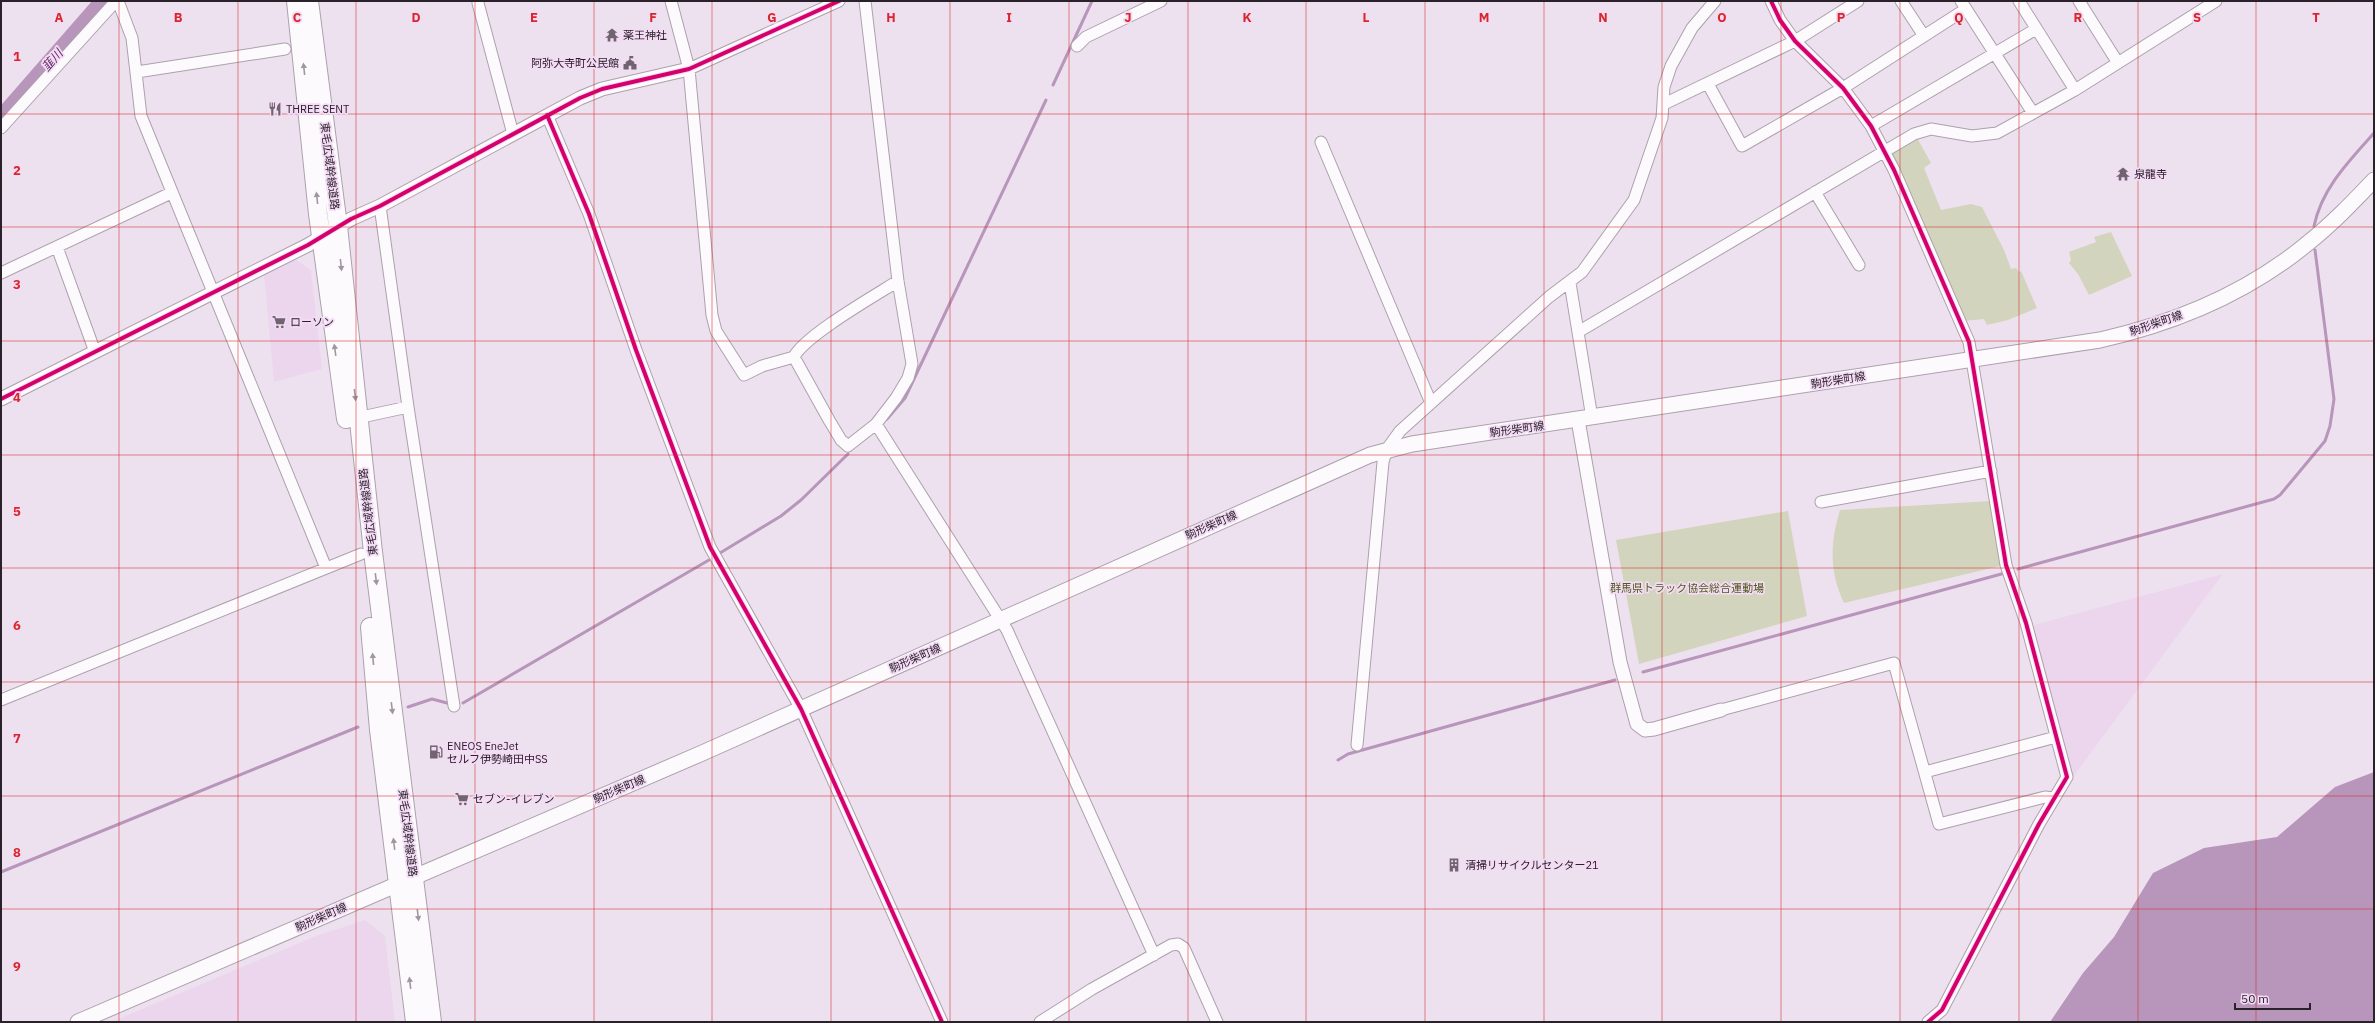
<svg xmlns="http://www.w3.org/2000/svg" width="2375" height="1023" viewBox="0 0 2375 1023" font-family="'IBM Plex Sans','Noto Sans JP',sans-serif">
<rect width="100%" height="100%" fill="#eee1ef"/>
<!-- built -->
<path fill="#ecd6ee" d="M295,259l16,11 11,99 -48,13 -10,-107z
M2223,574l-150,203 -41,-149 2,-3z
M365,920l20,16 10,86h-284l205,-86z"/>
<!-- green -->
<path fill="#d2d4bd" d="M1916,136l15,27 -7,5 17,42 30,-6 11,3 22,43 7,19 5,-1 3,4 2,-1 16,37 -29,12 -21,5 -3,-6 -20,2 -73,-168z
M2111,232l21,44 -43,19 -11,-21 -9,-11 2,-3 -2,-8 27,-10 -2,-5z
M1991,501l12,60 -3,5 -156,37c-15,-32 -14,-60 -4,-93z
M1788,511l19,105 -168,48 -23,-124z"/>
<!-- water -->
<path fill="#b895ba" d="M2374,772v250h-324l33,-49 31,-36 39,-64 51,-25 73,-11 58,-50z"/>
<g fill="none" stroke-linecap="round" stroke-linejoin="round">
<!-- stream -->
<path stroke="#b895ba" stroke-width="3" d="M1053,85l39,-84
M2314,226c8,-38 35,-65 60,-93
M887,419l18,-21 141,-298
M720,553l61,-37 20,-16 47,-46
M2018,569l256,-70 6,-4 45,-54 5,-15 4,-27 -19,-149
M1643,672l362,-99
M463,703l246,-143
M408,707l24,-8 15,4
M1338,760l10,-6 267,-74
M1,872l357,-145"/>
<!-- river -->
<path stroke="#b895ba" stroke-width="18" d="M1,119l103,-118"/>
<!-- minor casing -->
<g stroke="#aba1ac" stroke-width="13">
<path id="minor" d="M118,1l14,37 9,78 185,452
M671,1l18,68 23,246 4,16 28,44 18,-9 32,-9
M1771,1l9,19 15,21 48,47 28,38 23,44 75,172 37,223 20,58 41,154 -28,47 -97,186 -14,12
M1901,1l23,35
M1961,1l72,112
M2019,1l56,89
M2079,1l39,62
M478,3l35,131
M1077,46l9,-9 75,-36
M689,69l150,-68
M137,72l148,-23
M1708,84l34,62 101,-58 123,-79
M1664,104l131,-63 63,-40
M547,115l42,99 47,136 74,197 91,162 141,313
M1871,126l165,-97
M1,128l115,-127
M1321,142l110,261
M1815,192l44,73
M380,206l28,201 46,299
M57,247l38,105
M1,273l170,-80
M1570,283l22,135
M1578,332l336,-198 17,-5 41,7 25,-3 78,-43 141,-89
M794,357l35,63 12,20 7,6 28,-22 20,-26 12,-20 4,-14 -14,-83 -33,-280
M794,357c10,-21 82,-62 104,-76
M357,418l51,-11
M876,424l131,206 147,325
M1821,502l170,-31
M1,700l360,-146
M1721,710l173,-47 45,161 106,-27 8,1
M1357,745l26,-283 4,-13 13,-18 149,-134 33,-25 52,-72 28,-82 2,-31 7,-21 21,-38 23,-27
M1925,772l131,-35
M1040,1022l52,-33 79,-44 7,-1 6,4 33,74"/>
</g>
<!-- tertiary casing -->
<g stroke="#aba1ac" stroke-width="15">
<path id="tertiary" d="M1,399l307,-154 43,-26 29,-13 200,-108 22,-9 87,-20
M1578,420l42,242 17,62 8,6 9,-1 67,-19"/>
</g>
<!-- secondary casing -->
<g stroke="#aba1ac" stroke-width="17">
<path id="secondary" d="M78,1022l622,-268 670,-299 42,-11 688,-104c75,-17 149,-48 208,-97 24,-19 45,-41 66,-63"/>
</g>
<!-- trunk casing -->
<g stroke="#aba1ac" stroke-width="20">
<path id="trunk" d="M296,1l22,213 28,205
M309,1l29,225 35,326 59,470
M370,627l9,103 36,292"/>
</g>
<!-- minor -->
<use href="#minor" stroke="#fcfafd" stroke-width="11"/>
<!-- tertiary -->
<use href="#tertiary" stroke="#fcfafd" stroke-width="13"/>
<!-- secondary -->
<use href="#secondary" stroke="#fcfafd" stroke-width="15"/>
<!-- trunk -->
<use href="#trunk" stroke="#fcfafd" stroke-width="18"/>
<!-- cycleway casing -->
<g stroke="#f4dbf5" stroke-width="6">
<path id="cycleway" d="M1771,1l9,19 15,21 48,47 28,38 23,44 75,172 37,223 20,58 41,154 -28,47 -97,186 -14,12
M547,115l42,99 47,136 74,197 91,162 141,313
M1,399l307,-154 43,-26 29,-13 200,-108 22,-9 87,-20 150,-68"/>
</g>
<!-- cycleway -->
<use href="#cycleway" stroke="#d6006c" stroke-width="4"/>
</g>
<!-- one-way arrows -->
<defs><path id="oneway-solid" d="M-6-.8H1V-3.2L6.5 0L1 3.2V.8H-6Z"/></defs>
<g fill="#9e989e">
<use href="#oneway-solid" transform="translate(304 69) rotate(-96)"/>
<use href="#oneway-solid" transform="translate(317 198) rotate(-96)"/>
<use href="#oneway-solid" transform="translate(341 265) rotate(84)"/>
<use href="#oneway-solid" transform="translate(335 350) rotate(-98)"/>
<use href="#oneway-solid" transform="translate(355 395) rotate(84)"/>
<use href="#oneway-solid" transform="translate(376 579) rotate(83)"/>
<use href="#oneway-solid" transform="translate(373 659) rotate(-95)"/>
<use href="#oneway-solid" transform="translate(392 708) rotate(83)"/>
<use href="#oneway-solid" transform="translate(394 844) rotate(-97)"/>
<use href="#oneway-solid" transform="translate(418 915) rotate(83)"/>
<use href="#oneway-solid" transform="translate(410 983) rotate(-97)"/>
</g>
<!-- grid -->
<path fill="none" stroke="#d62828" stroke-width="1" stroke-opacity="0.55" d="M119,1v1021M238,1v1021M356,1v1021M475,1v1021M594,1v1021M712,1v1021M831,1v1021M950,1v1021M1069,1v1021M1188,1v1021M1306,1v1021M1425,1v1021M1544,1v1021M1662,1v1021M1781,1v1021M1900,1v1021M2019,1v1021M2138,1v1021M2256,1v1021M1,114h2373M1,227h2373M1,341h2373M1,455h2373M1,568h2373M1,682h2373M1,796h2373M1,909h2373"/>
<!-- icons -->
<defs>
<g id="temple-bare" transform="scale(1.08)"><path d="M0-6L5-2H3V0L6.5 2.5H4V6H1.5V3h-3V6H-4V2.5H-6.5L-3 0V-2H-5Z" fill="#6f6470" stroke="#f4dbf5" stroke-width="2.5" paint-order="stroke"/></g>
<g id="civic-bare" transform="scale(1.08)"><path d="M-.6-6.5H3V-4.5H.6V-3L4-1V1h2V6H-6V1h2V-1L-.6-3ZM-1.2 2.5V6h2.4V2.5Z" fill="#6f6470" stroke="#f4dbf5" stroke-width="2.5" paint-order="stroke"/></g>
<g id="restaurant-bare" transform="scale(1.08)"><path d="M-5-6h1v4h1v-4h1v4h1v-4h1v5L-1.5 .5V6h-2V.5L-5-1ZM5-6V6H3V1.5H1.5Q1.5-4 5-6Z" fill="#6f6470" stroke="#f4dbf5" stroke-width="2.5" paint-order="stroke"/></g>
<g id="supermarket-bare" transform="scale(1.08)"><path d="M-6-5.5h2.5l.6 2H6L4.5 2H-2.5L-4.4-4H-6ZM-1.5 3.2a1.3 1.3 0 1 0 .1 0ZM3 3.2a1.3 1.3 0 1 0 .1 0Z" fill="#6f6470" stroke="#f4dbf5" stroke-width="2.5" paint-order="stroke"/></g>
<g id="fuel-bare" transform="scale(1.08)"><path d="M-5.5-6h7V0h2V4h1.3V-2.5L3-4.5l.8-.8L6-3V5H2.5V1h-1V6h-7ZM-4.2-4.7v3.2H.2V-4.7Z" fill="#6f6470" stroke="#f4dbf5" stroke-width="2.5" paint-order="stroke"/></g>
<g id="building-bare" transform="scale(1.08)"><path d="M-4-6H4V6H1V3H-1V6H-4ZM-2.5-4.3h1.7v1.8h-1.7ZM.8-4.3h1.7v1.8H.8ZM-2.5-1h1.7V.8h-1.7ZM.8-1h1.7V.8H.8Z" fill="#6f6470" stroke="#f4dbf5" stroke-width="2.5" paint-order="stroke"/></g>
</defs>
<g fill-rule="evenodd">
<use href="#temple-bare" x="612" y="35"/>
<use href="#civic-bare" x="630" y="63"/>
<use href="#restaurant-bare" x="275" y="109"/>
<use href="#temple-bare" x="2123" y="174"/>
<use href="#supermarket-bare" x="279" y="322"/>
<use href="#fuel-bare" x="436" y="752"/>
<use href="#supermarket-bare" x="462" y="799"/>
<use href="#building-bare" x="1454" y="865"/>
</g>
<g text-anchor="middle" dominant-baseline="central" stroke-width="3.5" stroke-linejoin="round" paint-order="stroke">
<!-- poi labels -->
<g font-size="11" fill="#2a212b" stroke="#f4dbf5" text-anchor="start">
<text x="623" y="35">薬王神社</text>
<text x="619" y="63" text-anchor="end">阿弥大寺町公民館</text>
<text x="286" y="109">THREE SENT</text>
<text x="2134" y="174">泉龍寺</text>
<text x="290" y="322">ローソン</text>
<text x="447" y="746">ENEOS EneJet<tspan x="447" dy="13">セルフ伊勢崎田中SS</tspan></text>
<text x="473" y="799">セブン-イレブン</text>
<text x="1465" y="865">清掃リサイクルセンター21</text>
</g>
<!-- street labels -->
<g font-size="11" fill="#2a212b" stroke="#f4dbf5">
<text transform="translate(330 166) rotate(83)">東毛広域幹線道路</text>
<text transform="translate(2156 323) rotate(-19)">駒形柴町線</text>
<text transform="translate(1838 380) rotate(-9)">駒形柴町線</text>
<text transform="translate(1517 429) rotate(-8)">駒形柴町線</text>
<text transform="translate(368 512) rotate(-97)">東毛広域幹線道路</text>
<text transform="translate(1211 525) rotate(-24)">駒形柴町線</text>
<text transform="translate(915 658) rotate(-24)">駒形柴町線</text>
<text transform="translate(619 789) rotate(-23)">駒形柴町線</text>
<text transform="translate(408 833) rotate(83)">東毛広域幹線道路</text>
<text transform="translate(321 917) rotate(-24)">駒形柴町線</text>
</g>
<!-- park labels -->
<g font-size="11" fill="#505d1a" stroke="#f4dbf5">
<text x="1687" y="588">群馬県トラック協会総合運動場</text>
</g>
<!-- water labels -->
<g font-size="12" font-style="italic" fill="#5b2560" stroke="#f4dbf5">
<text transform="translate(52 60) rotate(-49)">韮川</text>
</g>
</g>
<g font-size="13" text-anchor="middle" font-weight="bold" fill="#d62828" stroke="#f4dbf5" stroke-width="3.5" stroke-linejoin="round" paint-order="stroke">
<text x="59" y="22">A</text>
<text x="178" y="22">B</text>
<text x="297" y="22">C</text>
<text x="416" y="22">D</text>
<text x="534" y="22">E</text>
<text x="653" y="22">F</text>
<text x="772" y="22">G</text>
<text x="891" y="22">H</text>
<text x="1009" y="22">I</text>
<text x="1128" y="22">J</text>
<text x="1247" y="22">K</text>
<text x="1366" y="22">L</text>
<text x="1484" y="22">M</text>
<text x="1603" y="22">N</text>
<text x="1722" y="22">O</text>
<text x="1841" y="22">P</text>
<text x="1959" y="22">Q</text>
<text x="2078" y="22">R</text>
<text x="2197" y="22">S</text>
<text x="2316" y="22">T</text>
<text x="17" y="61">1</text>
<text x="17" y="175">2</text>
<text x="17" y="289">3</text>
<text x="17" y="402">4</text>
<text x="17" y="516">5</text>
<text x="17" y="630">6</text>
<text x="17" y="743">7</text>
<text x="17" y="857">8</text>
<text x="17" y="971">9</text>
</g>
<!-- border -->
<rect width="2375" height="1023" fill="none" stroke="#2a212b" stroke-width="4"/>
<!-- scale -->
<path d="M2235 1003v6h75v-6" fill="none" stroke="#2a212b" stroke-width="2"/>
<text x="2241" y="1003" font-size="12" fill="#2a212b" stroke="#f4dbf5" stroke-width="3" paint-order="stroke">50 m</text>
</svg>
